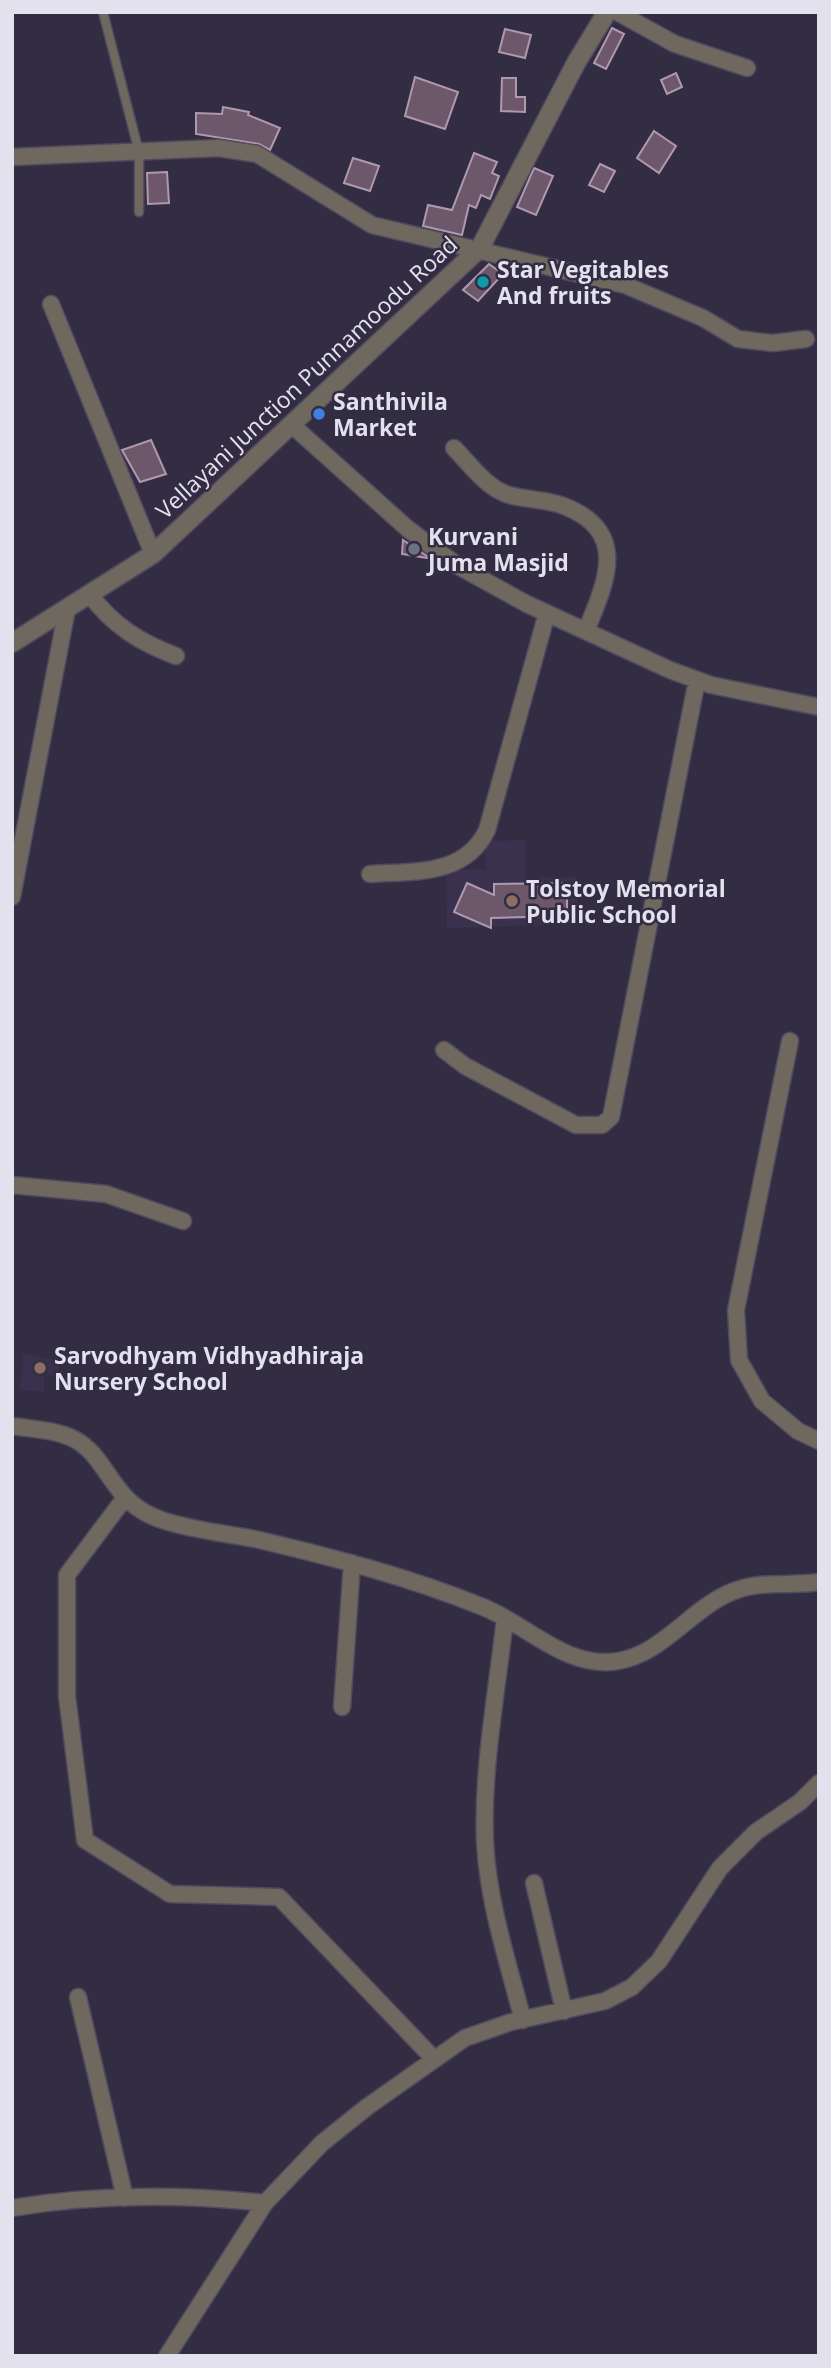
<svg xmlns="http://www.w3.org/2000/svg" width="831" height="2368" viewBox="0 0 831 2368" font-family="'Open Sans',sans-serif">
<rect width="100%" height="100%" fill="#332d43"/>
<!-- built -->
<path fill="#39314e" d="M525,840l1,38 51,-1 1,47 -131,4 -1,-58 40,-1v-28z
M23,1354l36,7v14h-15v17l-24,-2z"/>
<!-- building -->
<path fill="#6d586b" stroke="#b099ae" stroke-width="2" d="M612,28l12,6 -18,35 -12,-6z
M505,29l26,6 -6,23 -26,-6z
M676,73l6,14 -15,7 -6,-14z
M415,77l43,15 -13,37 -40,-13z
M502,78h14v19h9v15l-24,-1z
M223,107l26,5 -1,3 32,13 -10,22 -11,-6 -63,-10v-21l26,1z
M654,131l22,15 -17,27 -22,-15z
M474,153l23,9 -5,11 7,3 -9,23 -9,-4 -5,13 -7,-3 -7,30 -39,-9 5,-21 24,5z
M353,158l26,8 -9,25 -26,-8z
M600,164l15,7 -11,21 -15,-7z
M534,168l19,8 -17,39 -19,-8z
M167,172l2,31 -21,1 -1,-31z
M489,264l14,10 -25,27 -15,-11z
M151,440l15,34 -26,8 -18,-32z
M403,540l24,16v2l-25,-4z
M467,883l27,12v-11l73,-1v33l-76,2v10l-37,-16z"/>
<g fill="none" stroke-linecap="round" stroke-linejoin="round">
<!-- service casing -->
<g stroke="#4f4a5f" stroke-width="11">
<path id="service" d="M103,12l36,140v60"/>
</g>
<!-- minor casing -->
<g stroke="#4f4a5f" stroke-width="19">
<path id="minor" d="M617,12l58,32 72,24
M12,157l207,-9 38,6 115,71 253,60 78,33 35,21 35,4 33,-4
M51,304l102,250
M293,426l115,103 50,37 69,38 143,66 41,15 108,22
M454,448c16,16 31,38 52,46 18,6 40,5 58,12 66,26 42,76 22,125
M90,595c24,31 49,47 86,61
M370,874c45,-3 95,2 117,-44l60,-217
M12,897l55,-288
M790,1041l-54,269 3,50 23,41 36,30 21,10
M444,1050l21,16 111,59h26l9,-8 86,-437
M12,1185l94,9 77,27
M12,1426c19,3 45,4 62,13 36,19 36,64 88,81 29,10 62,13 93,19 77,18 154,38 228,68 43,17 84,63 135,54 48,-8 77,-59 122,-72 24,-8 54,-3 79,-7
M124,1499l-57,76v121l18,144 85,54 109,3 155,162
M505,1618c-8,74 -23,150 -20,224 3,60 23,121 38,178
M342,1707l10,-144
M534,1883l30,128
M78,1997l47,201
M12,2208c83,-14 170,-14 253,-5l57,-60 45,-36 98,-69 46,-16 94,-21 27,-14 27,-26 61,-93 36,-36 44,-30 19,-19
M167,2356l98,-153"/>
</g>
<!-- tertiary casing -->
<g stroke="#4f4a5f" stroke-width="21">
<path id="tertiary" d="M12,643l141,-89 327,-306 96,-185 31,-51"/>
</g>
<!-- service -->
<use href="#service" stroke="#6f685e" stroke-width="8"/>
<!-- minor -->
<use href="#minor" stroke="#6f685e" stroke-width="16"/>
<!-- tertiary -->
<use href="#tertiary" stroke="#6f685e" stroke-width="18"/>
</g>
<!-- markers -->
<circle fill="#0f9aa8" stroke="#332d43" stroke-width="2.5" cx="483" cy="282" r="7"/>
<circle fill="#3f7fe0" stroke="#332d43" stroke-width="2.5" cx="319" cy="414" r="7"/>
<circle fill="#6b7280" stroke="#332d43" stroke-width="2.5" cx="414" cy="549" r="7"/>
<g fill="#8d6e63" stroke="#332d43" stroke-width="2.5">
<circle cx="512" cy="901" r="7"/>
<circle cx="40" cy="1368" r="7"/>
</g>
<g text-anchor="middle" dominant-baseline="central" stroke-width="5" stroke-linejoin="round" paint-order="stroke">
<!-- poi labels -->
<g font-size="23" font-weight="bold" fill="#e4e1ef" stroke="#332d43" text-anchor="start">
<text x="497" y="269">Star Vegitables<tspan x="497" dy="26">And fruits</tspan></text>
<text x="333" y="401">Santhivila<tspan x="333" dy="26">Market</tspan></text>
<text x="428" y="536">Kurvani<tspan x="428" dy="26">Juma Masjid</tspan></text>
<text x="526" y="888">Tolstoy Memorial<tspan x="526" dy="26">Public School</tspan></text>
<text x="54" y="1355">Sarvodhyam Vidhyadhiraja<tspan x="54" dy="26">Nursery School</tspan></text>
</g>
<!-- street labels -->
<g font-size="23" fill="#e4e1ef" stroke="#332d43">
<text transform="translate(306 377) rotate(-43)">Vellayani Junction Punnamoodu Road</text>
</g>
</g>
<!-- border -->
<rect width="831" height="2368" fill="none" stroke="#e4e1ef" stroke-width="28"/>
</svg>
